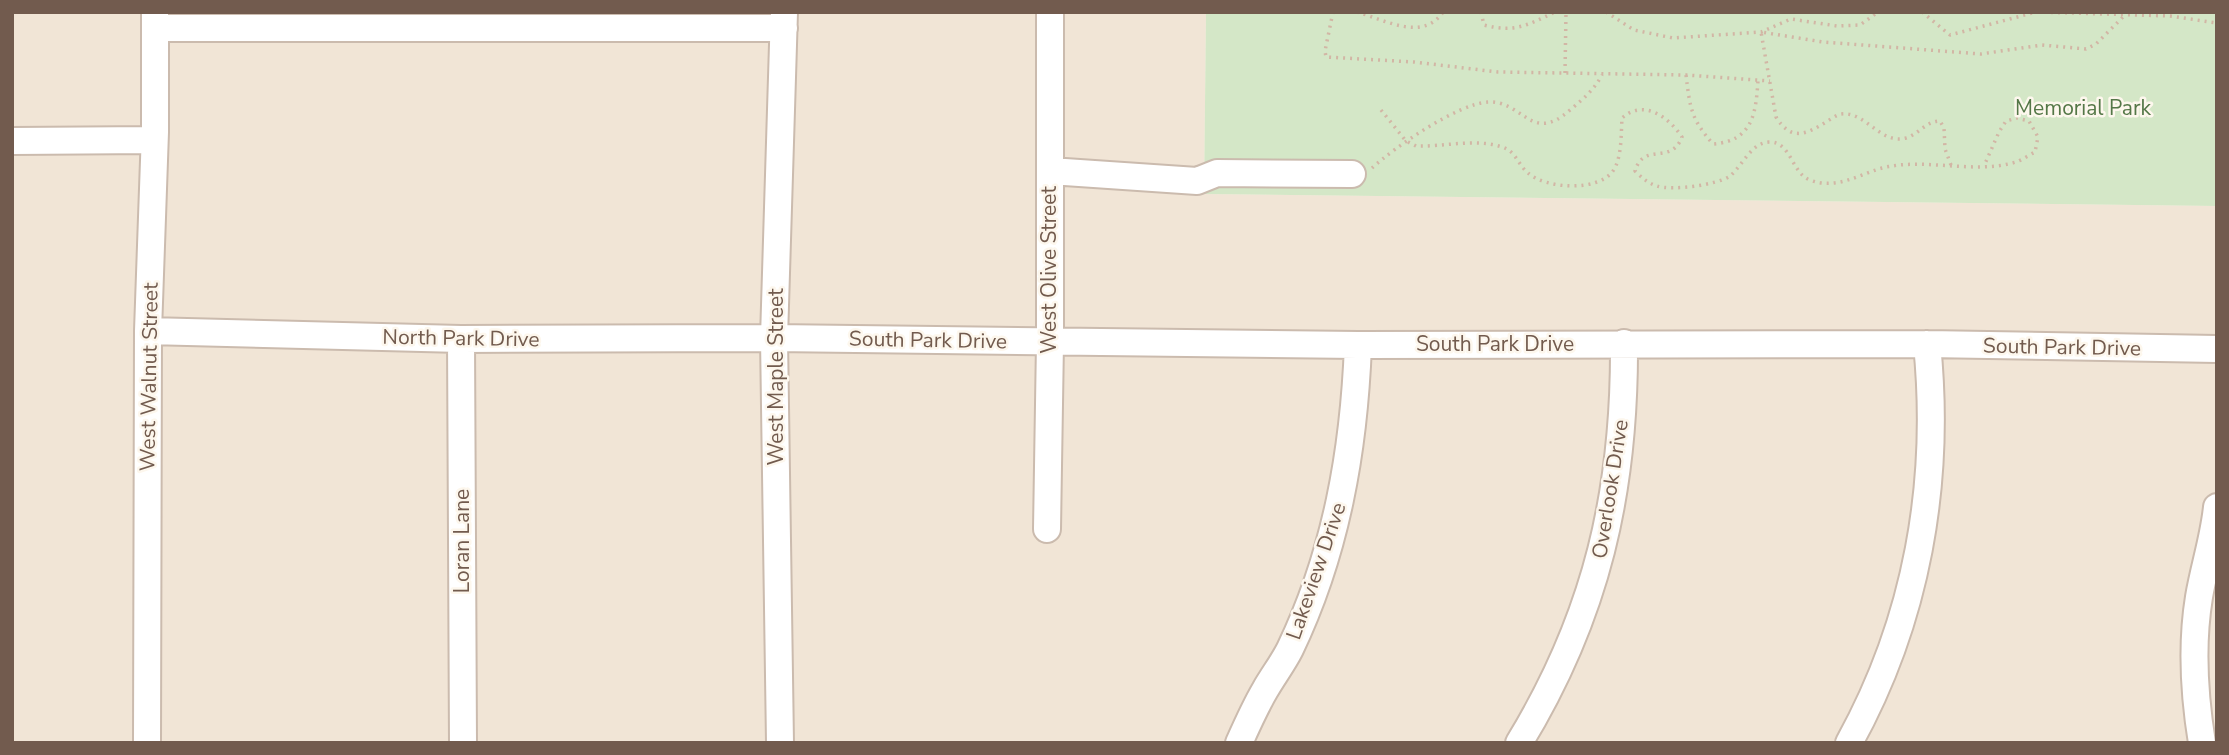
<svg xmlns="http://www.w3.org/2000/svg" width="2229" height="755" viewBox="0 0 2229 755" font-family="'Nunito Sans',sans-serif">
<rect width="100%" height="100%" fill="#faf3e7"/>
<!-- residential -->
<path fill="#f1e5d6" d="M12,12h1194l-2,182 1013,12v537h-2205z"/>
<!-- green -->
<path fill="#d4e7c7" d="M1206,12h1011v194l-1013,-12z"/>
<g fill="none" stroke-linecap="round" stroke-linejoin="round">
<!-- minor casing -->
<g stroke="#cbbbae" stroke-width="30">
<path id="minor" d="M155,28h629
M12,141l142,-1
M1050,171l147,10 20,-8 135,1
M148,331l313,8 313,-1 584,7 569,-1 290,5
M461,339l2,404
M1047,529l3,-187v-330
M147,743l1,-412 7,-199v-120
M780,743l-6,-405 10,-326
M1239,743c8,-18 16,-36 26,-53 8,-14 18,-27 25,-41 46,-96 64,-198 68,-304
M1519,743c78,-128 106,-252 105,-400
M1849,743c68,-123 92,-260 78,-399
M2202,743c-8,-49 -11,-97 -3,-146 5,-30 15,-59 18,-90"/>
</g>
<!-- path -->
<path stroke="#d2b6a5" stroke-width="3.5" stroke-dasharray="2 5" stroke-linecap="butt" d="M1333,12l-8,39 1,6 88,5 84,10 188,3 84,6
M1357,12c28,8 66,30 86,0
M1481,12l3,13c31,8 44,0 71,-13
M1606,12l28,18 39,8 88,-6 30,-13 46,7 23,-1 18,-13
M1922,12l28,23 86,-23
M2037,12l133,4 47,7
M1565,73l1,-61
M1686,75c4,33 5,44 27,69 40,-3 43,-31 45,-64
M1381,110l25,31 10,5c27,1 60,-8 86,1 14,4 16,18 26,26 18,16 70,19 85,-2 9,-13 8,-37 9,-53 21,-19 46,-2 60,19 -11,29 -38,4 -47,34 7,7 13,12 22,15 15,5 60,-1 73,-10 13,-11 21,-33 39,-34 22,-1 23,32 41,38 26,10 48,-5 72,-12 43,-11 91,7 134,-6 6,-2 13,-7 19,-10l3,-15 -9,-16 -12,-3 -11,3 -7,11 -15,34
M1951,165l-6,-16 -1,-21 -4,-7c-14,0 -21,13 -34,17 -26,7 -40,-27 -65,-24 -5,1 -10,5 -15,8 -21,13 -35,19 -50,-5l-15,-85 62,10 158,12 61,-9 44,4 10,-5 29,-29
M1372,168c23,-21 85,-64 116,-66 35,-2 43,43 82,8 13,-11 24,-20 32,-35"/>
<!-- minor -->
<use href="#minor" stroke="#fff" stroke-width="26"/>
</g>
<g text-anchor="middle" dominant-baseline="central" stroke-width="5" stroke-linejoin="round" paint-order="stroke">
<!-- park labels -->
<g font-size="21" fill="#547747" stroke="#fdf7ed">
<text x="2083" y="108">Memorial Park</text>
</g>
<!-- street labels -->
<g font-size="21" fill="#725b4e" stroke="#fdf7ed">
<text transform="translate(1049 270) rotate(-90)">West Olive Street</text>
<text transform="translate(461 338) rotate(1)">North Park Drive</text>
<text transform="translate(928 340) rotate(1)">South Park Drive</text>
<text x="1495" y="344">South Park Drive</text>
<text transform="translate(2062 347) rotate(1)">South Park Drive</text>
<text transform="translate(149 377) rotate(-89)">West Walnut Street</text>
<text transform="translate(776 377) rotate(-90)">West Maple Street</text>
<text transform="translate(1610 489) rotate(-81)">Overlook Drive</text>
<text transform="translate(462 541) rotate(-90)">Loran Lane</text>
<text transform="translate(1316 571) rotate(-71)">Lakeview Drive</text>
</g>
</g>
<!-- border -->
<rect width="2229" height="755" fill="none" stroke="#725b4e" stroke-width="28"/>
</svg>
